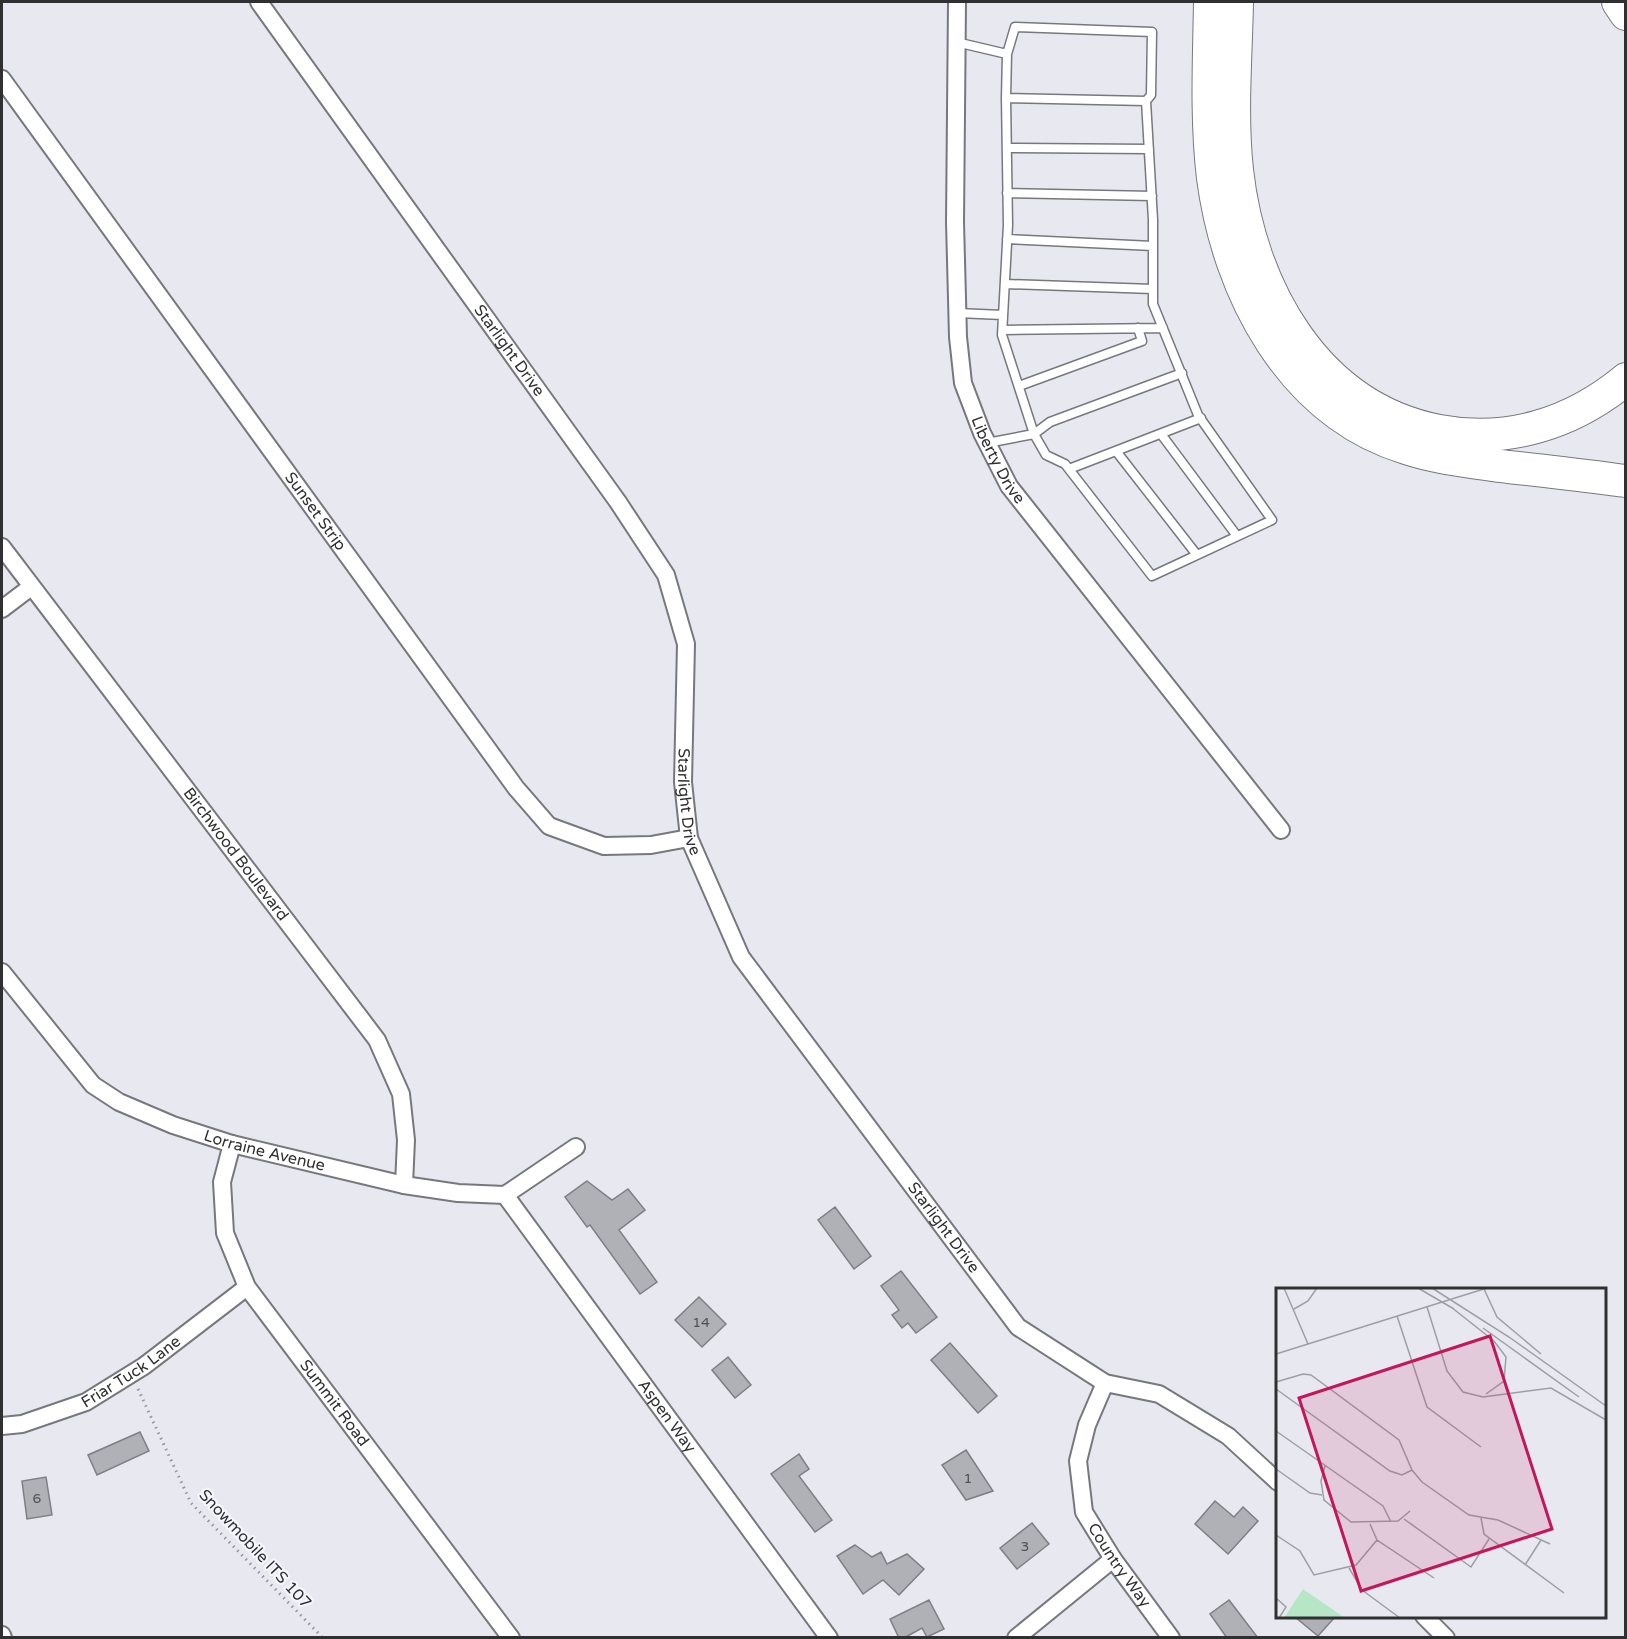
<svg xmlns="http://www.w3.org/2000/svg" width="1627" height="1639" viewBox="0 0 1627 1639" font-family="'Varela Round',sans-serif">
<rect width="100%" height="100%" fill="#e8e9f0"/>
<!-- building -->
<path fill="#afb1b7" stroke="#7e7f85" stroke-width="1.5" d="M587,1181l25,19 16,-11 17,21 -26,20 38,52 -17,12 -50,-69 -3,2 -22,-30z
M835,1207l36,49 -17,13 -36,-49z
M901,1271l36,46 -21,16 -8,-10 -6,5 -10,-13 7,-5 -18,-24z
M699,1297l27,27 -24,23 -27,-27z
M950,1343l47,53 -19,17 -47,-53z
M728,1357l23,28 -16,13 -23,-28z
M140,1432l9,19 -52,24 -9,-20z
M966,1450l27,41 -27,9 -24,-35z
M799,1454l10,15 -10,7 33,44 -17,12 -44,-58z
M46,1477l6,38 -25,4 -5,-38z
M1215,1501l19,16 9,-10 15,14 -30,33 -33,-30z
M1032,1523l17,21 -32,25 -17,-21z
M855,1545l17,12 9,-5 6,12 20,-10 17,15 -25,26 -16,-15 -20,14 -26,-38z
M929,1600l15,29 -17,8 -5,-9 -18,10h-5l-9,-19z
M1229,1600l29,38h-31l-17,-24z
M1295,1617h40l-17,19z"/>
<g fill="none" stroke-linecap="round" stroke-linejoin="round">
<!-- service casing -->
<g stroke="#77787e" stroke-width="11">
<path id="service" d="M956,42l51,12 -1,44
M1007,54l8,-27 137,5 -1,63 -5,6
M1007,148l142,1
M1007,193l145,3
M1007,239l146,7
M1005,284l148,5
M957,313l46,2
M1003,330l160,-2
M1019,386l123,-45 -4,-13
M1161,434l76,102
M987,443l47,-9 12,21 19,9 87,112 120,-56 -74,-105 -45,-111v-84l-7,-119 -140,-3 2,127 -6,110 32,99 16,-12 132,-49
M1116,451l81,104
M1069,469l132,-51"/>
</g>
<!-- minor casing -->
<g stroke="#77787e" stroke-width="20">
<g id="minor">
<path id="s1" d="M259,2l359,500 48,73 20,69 -3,138 6,56 52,119 277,370 87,56 54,11 69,42 50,46"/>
<path id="s2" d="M957,2l-2,220 3,115 5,46 19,50 27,53 272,344"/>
<path id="s3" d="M2,79l514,709 33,38 55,20 47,-1 38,-7"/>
<path id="s4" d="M2,547l375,493 24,54 5,46 -2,45"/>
<path d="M2,609l29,-22"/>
<path id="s5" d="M2,972l91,113 26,17 54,23 59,19 172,41 54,8 47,2 71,-48"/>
<path id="s6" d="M232,1144l-10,38 3,51 22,54 264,351"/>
<path id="s7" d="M505,1195l324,443"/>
<path id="s8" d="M1105,1383l-18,42 -9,36 6,51 29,47 58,79"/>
<path id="s9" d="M2,1426l20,-2 64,-22 58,-36 103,-79"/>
<path d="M1424,1616l22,22"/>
<path d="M2,1635l1,3"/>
<path d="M1016,1638l97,-79"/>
</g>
</g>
<!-- motorway casing -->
<g stroke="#77787e" stroke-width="34">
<path id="motorway" d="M1210,2c-1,58 -4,118 3,176 15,114 77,234 193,270 33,11 68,14 102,19 39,4 78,9 118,14
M1237,2c-1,55 -6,112 0,168 13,117 78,237 202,261 69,13 134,-8 187,-52
M1618,2l8,12"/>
</g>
<!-- path -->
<path stroke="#95969b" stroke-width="3" stroke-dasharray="1.5 4.5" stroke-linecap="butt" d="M138,1389l53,114 132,135"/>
<!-- service -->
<use href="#service" stroke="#fff" stroke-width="8"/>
<!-- minor -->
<use href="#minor" stroke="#fff" stroke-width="16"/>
<!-- motorway -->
<use href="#motorway" stroke="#fff" stroke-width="32"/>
</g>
<g text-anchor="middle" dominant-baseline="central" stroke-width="4.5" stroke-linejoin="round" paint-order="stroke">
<!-- number labels -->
<g font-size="14" fill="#505054">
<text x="701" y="1322">14</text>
<text x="968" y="1478">1</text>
<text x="37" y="1498">6</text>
<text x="1025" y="1546">3</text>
</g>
<!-- street labels -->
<g font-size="16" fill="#303033" stroke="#f5f6fd">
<text stroke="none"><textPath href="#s1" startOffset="429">Starlight Drive</textPath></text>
<text stroke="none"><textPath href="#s2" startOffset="466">Liberty Drive</textPath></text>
<text stroke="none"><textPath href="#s3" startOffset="534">Sunset Strip</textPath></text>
<text stroke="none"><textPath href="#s1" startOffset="933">Starlight Drive</textPath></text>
<text stroke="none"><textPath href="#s4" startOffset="386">Birchwood Boulevard</textPath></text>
<text stroke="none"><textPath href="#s5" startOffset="330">Lorraine Avenue</textPath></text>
<text stroke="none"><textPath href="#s1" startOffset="1437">Starlight Drive</textPath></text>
<text stroke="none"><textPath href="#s9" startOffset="142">Friar Tuck Lane</textPath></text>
<text stroke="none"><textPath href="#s6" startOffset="294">Summit Road</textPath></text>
<text stroke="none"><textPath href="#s7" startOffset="274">Aspen Way</textPath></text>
<text transform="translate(255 1549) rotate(47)">Snowmobile ITS 107</text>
<text stroke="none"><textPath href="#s8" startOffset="198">Country Way</textPath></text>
</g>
</g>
<!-- overview -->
<g transform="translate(1276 1288)">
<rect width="330" height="330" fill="#e8e9f0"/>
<path d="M27,301l42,29h-61z" fill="#b6e6c5"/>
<path fill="none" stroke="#9e9fa4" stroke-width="1.5" d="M8,0l24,56M142,0l36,21M156,0l77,49 97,69M208,1l13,28 44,37M151,19l20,64 16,21 20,5 68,-9 55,32M175,19l43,34 12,16 -2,24 -18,13M18,21l14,-8 9,-13M121,28l30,91 54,40M207,40l96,69M0,66l211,-66M0,94l27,-8 8,1 88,65 13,30 10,12 47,33 29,5 52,24M0,101l114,82 12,4 10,-5M0,143l107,75 8,16M49,178l-4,15 3,19 27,22 47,-1 12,-10M0,181l34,24 12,2M205,230l3,16 80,59M128,231l67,48 18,-28M94,236l7,16 57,38M0,247l24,16 14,24 42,-10 21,-25M249,277l16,-25M73,280l13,22 38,28M0,310l10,9 -7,11"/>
<path fill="#c2185b" fill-opacity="0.15" stroke="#c2185b" stroke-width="3" d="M214,48l62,193 -191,62 -62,-193z"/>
<rect width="330" height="330" fill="none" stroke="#303033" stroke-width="3"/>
</g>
<!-- border -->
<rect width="1627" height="1639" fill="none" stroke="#303033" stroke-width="6"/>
</svg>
